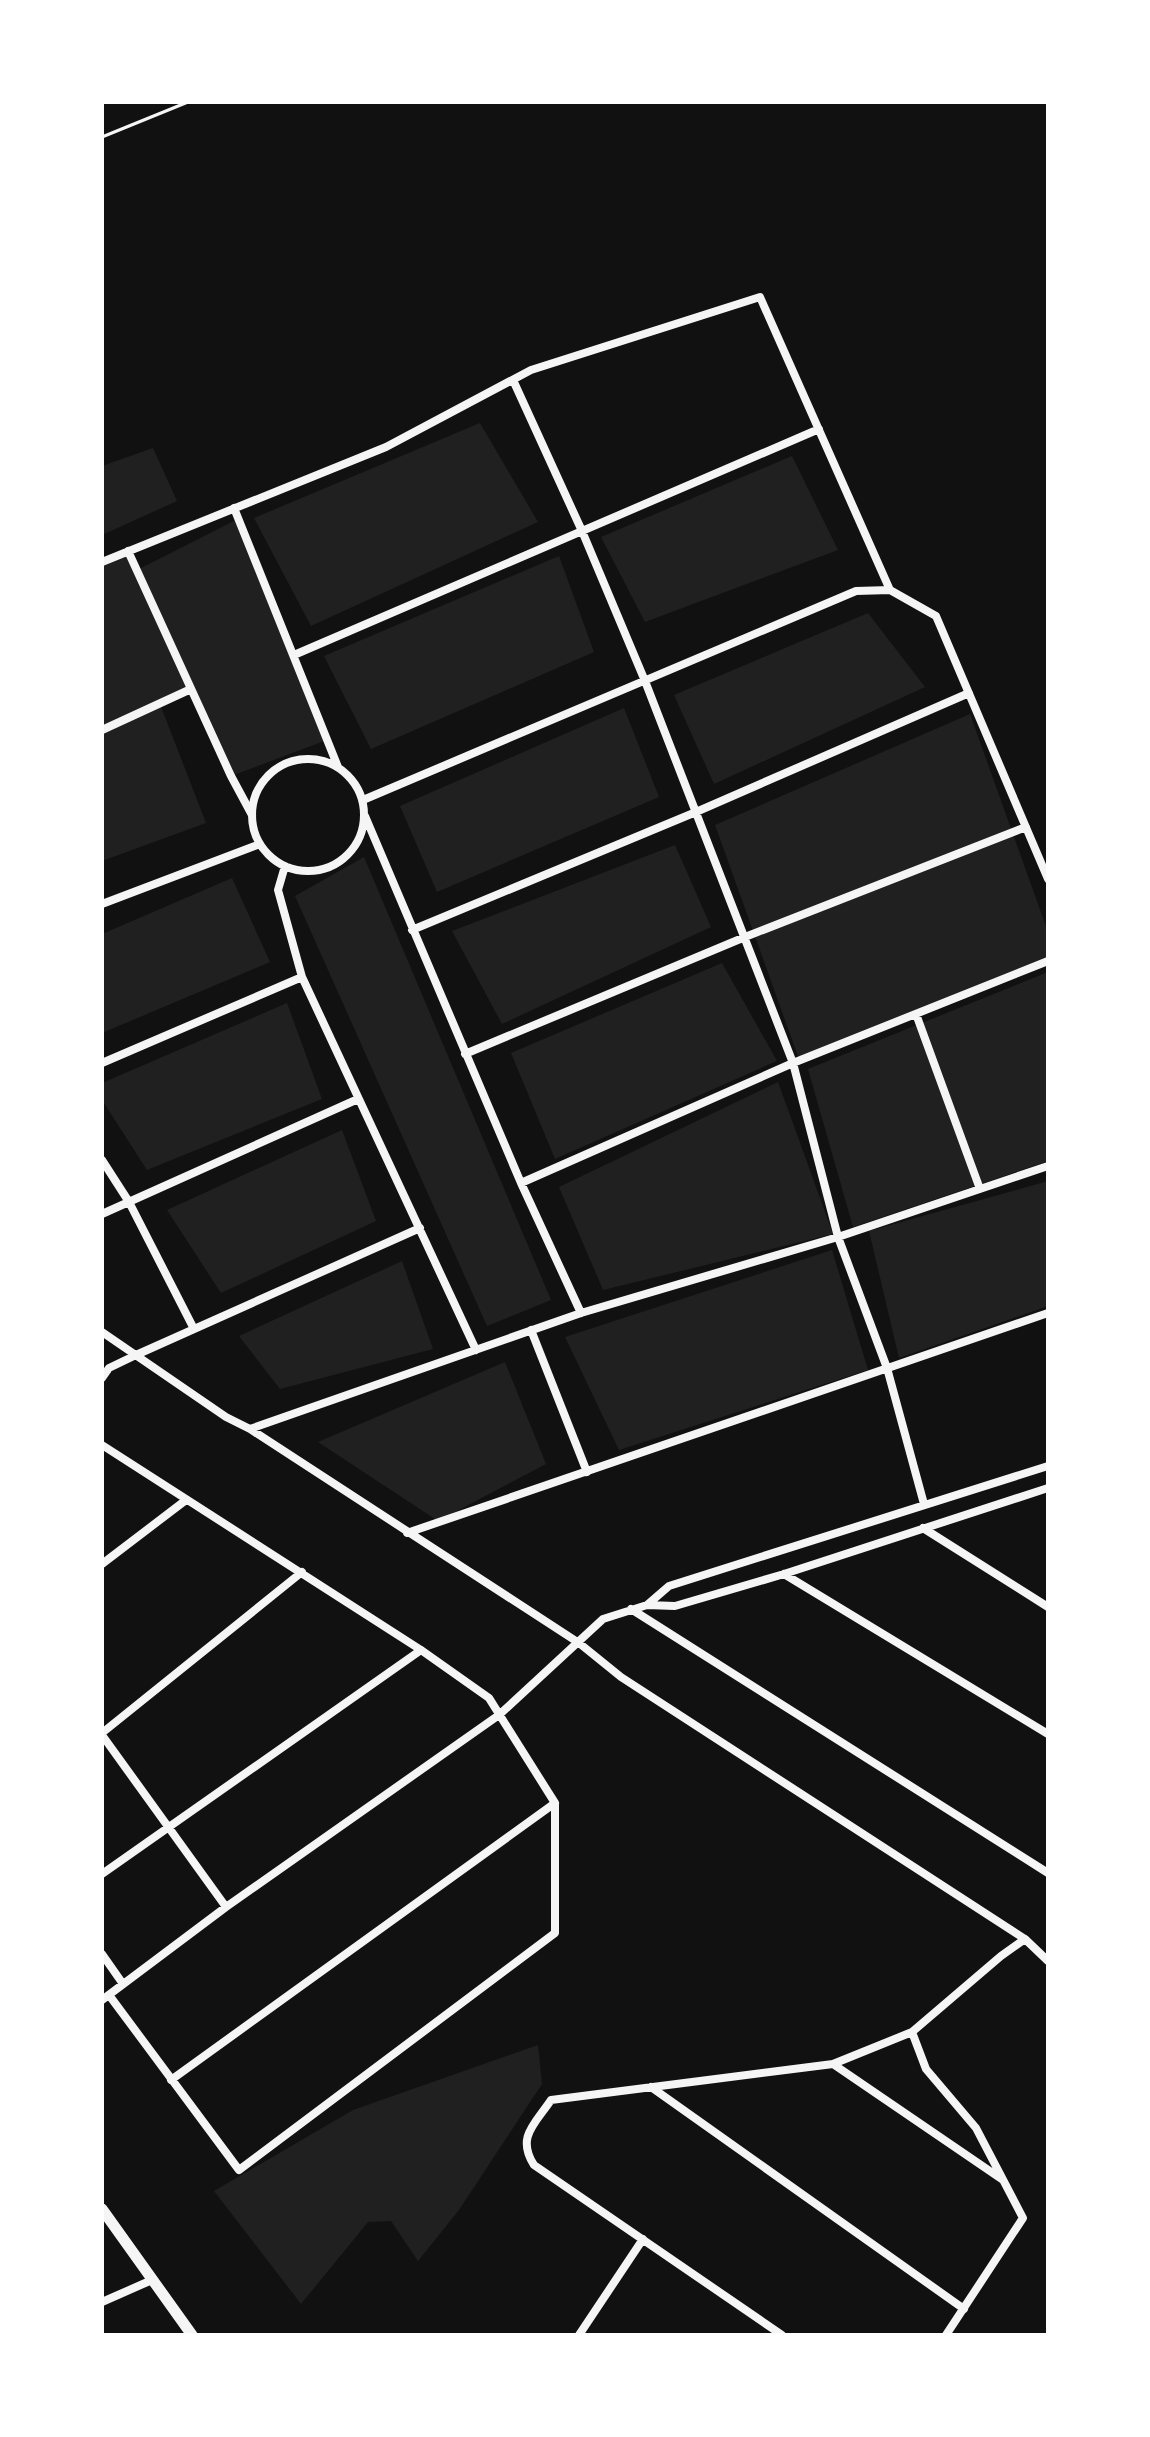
<svg xmlns="http://www.w3.org/2000/svg" width="1150" height="2437" viewBox="0 0 1150 2437" font-family="'Archivo Narrow',sans-serif">
<rect width="100%" height="100%" fill="#111"/>
<!-- green -->
<path fill="#202020" d="M480,423l58,99 -227,104 -57,-108z
M153,448l24,53 -75,34v-69z
M792,456l46,94 -193,72 -44,-85z
M238,519l89,221 -96,36 -40,-86 -31,14 46,119 -104,38v-299l26,-11 9,19z
M559,556l35,96 -223,97 -47,-93z
M868,613l57,74 -211,97 -40,-89z
M624,708l35,89 -222,95 -37,-86z
M970,714l78,218v30l-248,100 -85,-237z
M675,845l36,82 -209,97 -50,-93z
M364,857l187,443 -64,26 -192,-430z
M232,878l38,84 -168,71v-99z
M722,963l55,98 -222,98 -44,-106z
M1048,972v189l-195,66 -45,-158z
M287,1003l35,96 -175,71 -45,-70v-17z
M778,1082l55,152 -230,56 -44,-103z
M342,1130l34,91 -155,72 -54,-83z
M1048,1181v125l-149,52 -30,-127z
M832,1250l36,120 -249,80 -54,-113z
M402,1261l31,88 -153,40 -41,-53z
M505,1362l41,102 -108,57 -120,-79z
M538,2045l4,39 -83,126 -41,51 -27,-40 -23,1 -67,82 -87,-113 139,-81z"/>
<g fill="none" stroke-linecap="round" stroke-linejoin="round">
<!-- path -->
<path stroke="#f5f5f5" stroke-width="3" d="M102,137l86,-35"/>
<!-- minor -->
<path stroke="#f5f5f5" stroke-width="8" d="M513,380l69,151 63,150 148,382 45,174 49,131 37,136
M234,508l104,259
M128,551l103,225 21,39
M102,562l284,-115 145,-77 229,-73 130,293 46,26 112,263
M294,655l525,-226
M102,730l89,-41
M252 815a56 56 0 1 1 112 0a56 56 0 1 1-112 0Z
M363,800l493,-209 34,-1
M365,816l156,367 60,130
M285,866l-7,24 24,87 174,373
M102,904l158,-60
M412,930l284,-118 273,-119
M916,1014l64,175
M465,1054l280,-117 281,-110
M102,1063l200,-86
M102,1160l27,42 65,127
M521,1183l272,-120 255,-102
M102,1214l256,-115
M531,1330l56,142
M102,1332l124,85 24,12 329,214 42,34 404,262 23,22
M102,1378l7,-10 27,-13 284,-127
M250,1429l331,-116 257,-76 210,-71
M102,1445l319,205 68,48 66,105v130l-316,237 -130,-175
M923,1528l125,79
M407,1533l641,-220
M102,1564l84,-64
M784,1574l264,160
M647,1605l22,-19 379,-120
M631,1609l417,264
M102,1733l200,-161
M102,1735l124,172
M102,1874l319,-224
M102,1954l21,30
M102,2000l124,-93 273,-192 104,-96 44,-14 28,1 109,-32 264,-86
M912,2032l14,37 50,59 47,90 -77,117
M833,2064l170,116
M171,2080l384,-277
M651,2087l313,222
M102,2302l50,-22
M579,2335l64,-96
M782,2335l-248,-170c-18,-28 1,-41 17,-65l282,-36 79,-32 89,-76 24,-17"/>
<!-- tertiary -->
<path stroke="#f5f5f5" stroke-width="11" d="M102,2209l90,126"/>
</g>
<!-- border -->
<rect width="1150" height="2437" fill="none" stroke="#ffffff" stroke-width="208"/>
</svg>
